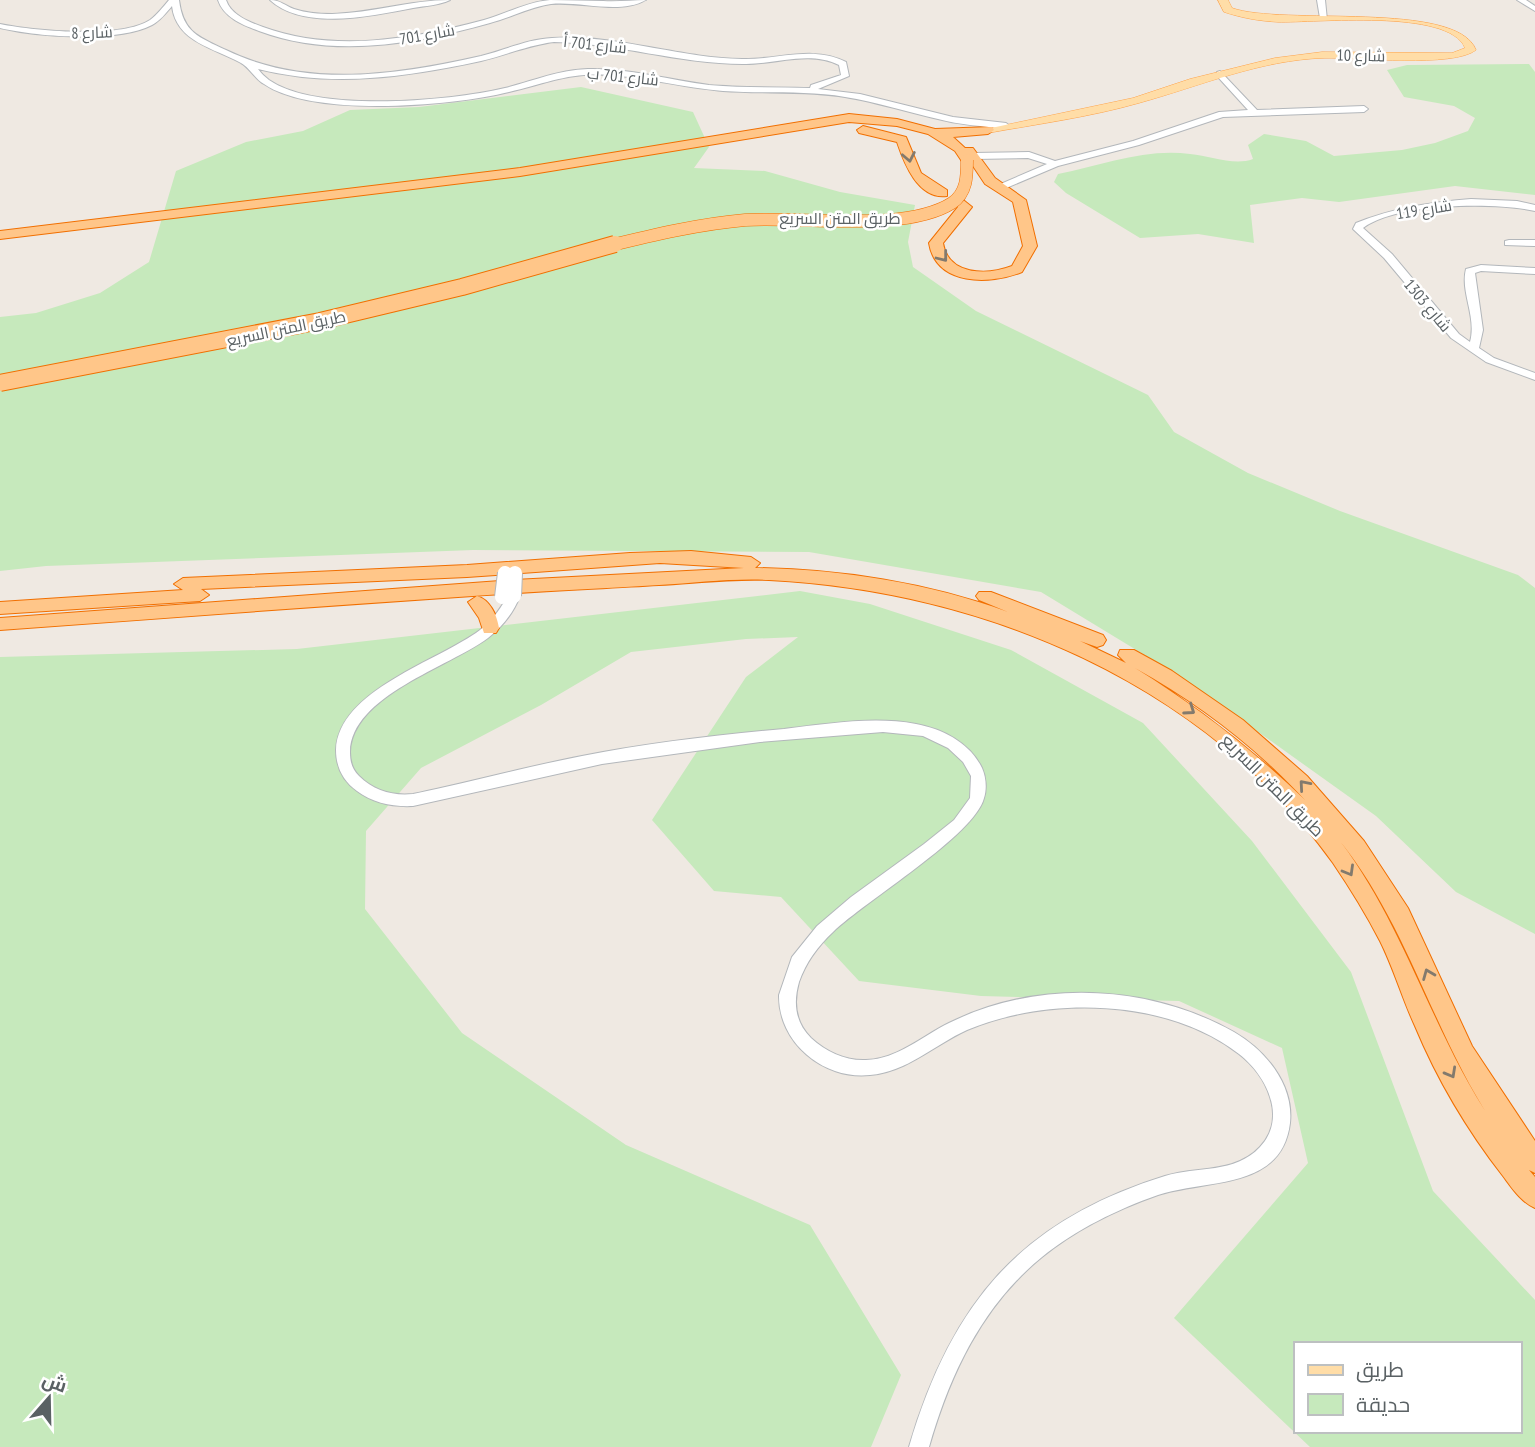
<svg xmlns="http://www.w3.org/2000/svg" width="1535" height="1447" viewBox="0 0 1535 1447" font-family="'PT Sans Narrow',Cairo,sans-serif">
<rect width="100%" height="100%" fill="#efe9e2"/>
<!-- green -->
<path fill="#c6e9bc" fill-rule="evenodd" d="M1529,64l6,8v123l-80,-9 -116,16 -37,-4 -52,7 4,38 -56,-9 -58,4 -74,-45 -12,-11 4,-8c44,-9 88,-26 132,-20 21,2 44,12 63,5l-5,-14 16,-11 42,7 28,15 68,-6 33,-7 33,-12 7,-13 -21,-12 -50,-9 -17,-27 20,-5z
M581,87l112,25 16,35 -15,21 71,3 75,21 75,13 -7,37 5,25 63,44 172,84 26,37 74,41 92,38 178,64 17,13v346l-79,-42 -80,-76 -192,-137 -143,-87 -232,-40 -336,-2 -427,16 -46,5v-254l36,-4 64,-20 49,-31 27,-91 70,-29 57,-11 47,-21 69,-3z
M800,591l70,13 141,46 132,73 109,118 99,131 82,219 102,109v147h-225l-136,-129 134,-155 -26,-115 -103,-47 -198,-5 -122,-15 -78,-84 -67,-6 -62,-71 94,-143 52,-40 -52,2 -115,13 -90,53 -120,63 -55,63 -1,78 97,124 164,112 184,80 91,150 -30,72h-871v-790l297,-8zM1295,1344h224v87h-224z"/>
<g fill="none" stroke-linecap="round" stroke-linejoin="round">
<!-- minor casing -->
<g stroke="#b3b7bb" stroke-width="2">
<path id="minor" d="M169,0h10c4,33 20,37 47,50 80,39 171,25 255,6 24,-6 47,-17 71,-18 64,-4 126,20 190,21 36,1 70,-14 104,3l3,14 -31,13 42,5 93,23 53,6 4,3 -4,3c-23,-3 -46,-4 -68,-10 -31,-7 -62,-17 -93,-22 -40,-7 -81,-3 -122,-6 -39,-3 -77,-14 -115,-16 -38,-3 -64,9 -99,17 -56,14 -196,26 -245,-8 -9,-5 -15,-17 -23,-21 -27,-15 -65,-21 -69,-57 -6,7 -12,15 -20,19 -35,18 -114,12 -152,3v-4c34,7 121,15 150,-4 7,-5 13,-13 19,-20zM554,42c64,1 125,22 189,22 32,1 65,-14 96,1l2,10 -30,10 -1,3c-33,-1 -67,0 -101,-3 -40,-5 -80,-17 -121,-16 -30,1 -55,12 -83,19 -54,13 -189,25 -236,-8 -4,-3 -8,-7 -11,-11 75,19 149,8 223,-8 25,-6 48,-16 73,-19z
M218,0h8c5,15 23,22 37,27 71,26 150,12 221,-7 21,-6 43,-18 66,-20 17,0 36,1 53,1 15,1 29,-1 43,-1 -27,15 -65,1 -95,4 -21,3 -41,14 -61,19 -75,21 -156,36 -231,8 -16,-6 -35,-13 -41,-31z
M270,0c11,0 15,6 24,9 12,4 25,5 38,5 40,-1 78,-14 118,-14 -10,5 -25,6 -37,8 -41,8 -109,23 -143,-8z
M1317,0h8l2,20 -7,-2z
M1517,0h9l9,6v5z
M1220,71l37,39 107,-4 4,3 -4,3 -141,5 -84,28 -81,21 -59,25 -3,-1v-4l51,-22 -19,-6 -54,1 -5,-3 5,-3 55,-1 26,9 78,-20 86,-29 29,-2 -31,-34v-4z
M1471,199l46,2 18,4v6c-40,-9 -139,-8 -172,17l29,26 67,80 11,8c7,-25 -10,-50 -4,-73l15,-4 54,3v6l-54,-3 -6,2 8,57 -4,18 15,10 41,15v7l-49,-18 -35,-24 -67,-80 -31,-29 3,-6c37,-15 75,-21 115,-24z
M1509,240h26v6l-30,-1v-4z
M514,592l6,4c-6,16 -18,31 -32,42 -39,29 -137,58 -138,114 0,10 2,17 9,24 15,15 34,20 54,18 57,-12 112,-27 169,-38 67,-13 135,-21 202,-27 43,-5 89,-13 132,-5 27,5 54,19 66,44 4,9 5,21 2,30 -9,37 -119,103 -151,134 -15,14 -27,30 -34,50 -6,21 -4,40 12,56 15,14 35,23 55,22 32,-1 56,-24 83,-37 89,-44 199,-39 285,9 31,18 60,52 56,91 -8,68 -85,56 -132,72 -40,14 -83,35 -116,62 -60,49 -92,117 -113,190h-20c42,-143 111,-226 256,-271 32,-10 70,-2 95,-29 28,-30 6,-72 -21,-93 -72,-56 -191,-58 -272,-24 -33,15 -60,42 -97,45 -47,5 -92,-33 -91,-80l13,-38 25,-31 34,-29 73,-53 30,-24 16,-22 1,-22 -8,-14 -15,-14 -25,-12 -40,-4 -123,10 -158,22 -189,42c-20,1 -40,-3 -56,-15 -14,-10 -21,-24 -21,-41 2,-60 103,-89 144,-120 13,-10 22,-23 29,-37z"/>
</g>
<!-- major casing -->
<g stroke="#fea44c" stroke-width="1">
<path id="major" d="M1218,0h10l4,8c50,18 225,-8 244,42 -23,18 -118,7 -152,8 -64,2 -124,28 -185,45 -49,14 -101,21 -151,30l-6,-3 151,-32 57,-19 85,-21 47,-6 130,1 13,-5c-16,-40 -151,-25 -187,-26 -19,-1 -36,-4 -54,-10z"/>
</g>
<!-- highway casing -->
<g stroke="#f16f00" stroke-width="2">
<path id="highway" d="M849,114l48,5 38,10 57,-2 2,3 -6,4 -35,3 12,11h8l22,30 31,22 11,46 -15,26c-32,13 -86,14 -93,-29l29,-36 -1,-7 5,-1 10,8 -29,36c5,32 43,33 69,23l11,-20 -10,-44 -28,-18 -14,-21h-8l-8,-12 -27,-17 -31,-8 -48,-4 -329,54 -520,63v-8l520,-63z
M863,126l43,11 15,36 26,17v6c-29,4 -43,-33 -50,-54l-38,-9 -2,-3z
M691,551l60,6 9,6 -5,5c84,1 174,15 253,44l-29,-12 -3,-4 3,-4h12l112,43 3,5 -3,5 -6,2 -17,-6 46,22 -8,-8 2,-5h14l38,21 71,49 64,56 57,65 44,67 64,138 63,95v32l-6,-3 6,7v31c-14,-6 -23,-20 -32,-32 -35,-45 -66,-97 -88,-150 -13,-28 -21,-57 -35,-85 -14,-27 -30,-53 -47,-78 -129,-180 -348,-272 -564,-283 -36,-2 -73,3 -110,5 -67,4 -134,7 -201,12 -153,10 -305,22 -458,33v-12l514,-38 230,-12 -84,-5 -193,14 -266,12 8,6 -9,6 -200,13v-12l183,-12 -9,-6 9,-6 284,-13 163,-12zM1135,668c63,35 121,79 170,132 -53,-51 -107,-93 -170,-132zM1340,841c68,85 93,192 153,282 -61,-90 -87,-195 -153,-282z
M477,596c13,4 20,19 22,32l-3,5h-12l-5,-15 -11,-16z"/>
</g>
<!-- minor -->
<use href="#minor" fill="#fff" fill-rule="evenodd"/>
<!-- major -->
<use href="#major" fill="#ffdda7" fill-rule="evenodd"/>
<!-- highway -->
<use href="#highway" fill="#ffc689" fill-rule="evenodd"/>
<!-- minor-bridge casing -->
<g stroke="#b3b7bb" stroke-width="16" stroke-linecap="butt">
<path id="minor-bridge" d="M514,596l1,-23
M502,597l3,-24"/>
</g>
<!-- highway-bridge-far1 casing -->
<g stroke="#f16f00" stroke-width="13" stroke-linecap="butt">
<path id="highway-bridge-far1" d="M608,246c45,-11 91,-22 137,-26 57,-4 160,13 207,-17 15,-10 15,-27 15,-43"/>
</g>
<!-- highway-bridge casing -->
<g stroke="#f16f00" stroke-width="18" stroke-linecap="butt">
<path id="highway-bridge" d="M0,383l320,-62 142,-34 153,-43"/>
</g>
<!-- minor-bridge -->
<use href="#minor-bridge" stroke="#fff" stroke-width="14"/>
<!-- highway-bridge-far1 -->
<use href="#highway-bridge-far1" stroke="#ffc689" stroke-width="12"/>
<!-- highway-bridge -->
<use href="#highway-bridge" stroke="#ffc689" stroke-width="16"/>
</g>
<!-- one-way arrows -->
<defs><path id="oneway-chevron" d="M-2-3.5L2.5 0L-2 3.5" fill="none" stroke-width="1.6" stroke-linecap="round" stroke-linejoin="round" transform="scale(1.75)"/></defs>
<g stroke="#837a6d">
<use href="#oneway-chevron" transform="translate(909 157) rotate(79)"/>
<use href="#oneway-chevron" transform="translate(943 257) rotate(52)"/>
<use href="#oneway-chevron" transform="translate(1190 710) rotate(35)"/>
<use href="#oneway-chevron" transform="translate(1304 785) rotate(-131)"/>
<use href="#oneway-chevron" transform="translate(1349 871) rotate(60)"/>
<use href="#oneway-chevron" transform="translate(1428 974) rotate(-112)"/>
<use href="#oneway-chevron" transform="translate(1451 1073) rotate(61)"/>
</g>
<g text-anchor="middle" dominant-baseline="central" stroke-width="5" stroke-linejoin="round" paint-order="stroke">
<!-- far-street labels -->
<g font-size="16" fill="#5a6164" stroke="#fff">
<text transform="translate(92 32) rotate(-2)">شارع 8</text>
<text transform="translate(427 34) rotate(-10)">شارع 701</text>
<text transform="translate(595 44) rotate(6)">شارع 701 أ</text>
<text transform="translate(1361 55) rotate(1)">شارع 10</text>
<text transform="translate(623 76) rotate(6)">شارع 701 ب</text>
<text transform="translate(1424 209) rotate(-9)">شارع 119</text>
<text x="840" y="218">طريق المتن السريع</text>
<text transform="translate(1428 305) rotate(50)">شارع 1303</text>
<text transform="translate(286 328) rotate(-12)">طريق المتن السريع</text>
</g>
<!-- street labels -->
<g font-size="18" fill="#5a6164" stroke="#fff">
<text transform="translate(1273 785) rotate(45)">طريق المتن السريع</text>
</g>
</g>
<!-- legend -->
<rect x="1294" y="1342" width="228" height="91" fill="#ffffff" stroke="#bdc0c1" stroke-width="2"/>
<rect x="1308" y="1365" width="35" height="10" fill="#ffdda7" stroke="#bdc0c1" stroke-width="2"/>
<text x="1356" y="1377" font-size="21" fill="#5a6164">طريق</text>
<rect x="1308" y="1394" width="35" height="21" fill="#c6e9bc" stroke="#bdc0c1" stroke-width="2"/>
<text x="1356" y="1412" font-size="21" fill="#5a6164">حديقة</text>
<!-- north arrow -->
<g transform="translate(49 1398) rotate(20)" stroke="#ffffff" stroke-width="5" paint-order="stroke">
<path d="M0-5L12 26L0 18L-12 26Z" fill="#5a6164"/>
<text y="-10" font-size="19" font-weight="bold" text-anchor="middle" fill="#5a6164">ش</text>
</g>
</svg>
